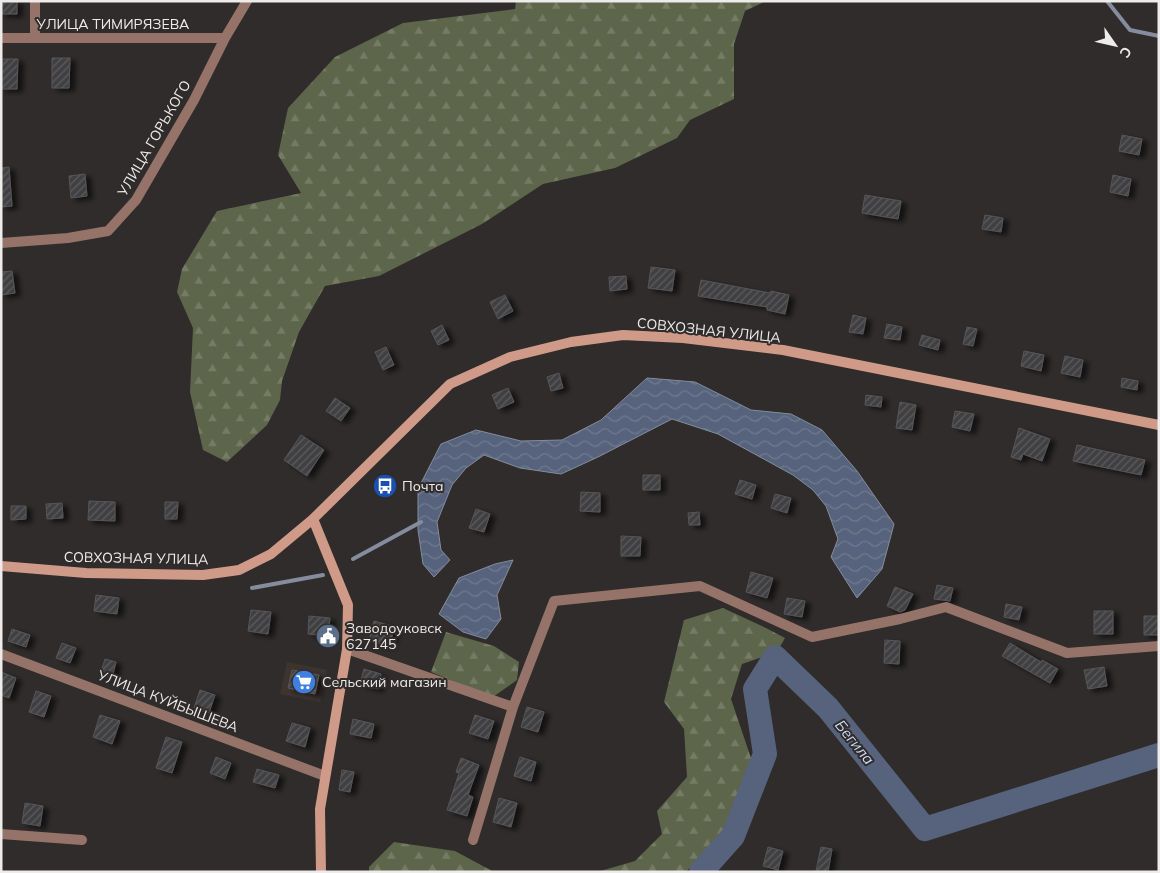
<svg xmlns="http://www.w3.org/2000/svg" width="1160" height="873" viewBox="0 0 1160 873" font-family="Mulish,sans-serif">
<defs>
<pattern id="forest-firs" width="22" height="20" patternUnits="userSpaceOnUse" patternTransform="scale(1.25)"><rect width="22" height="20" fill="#5d654a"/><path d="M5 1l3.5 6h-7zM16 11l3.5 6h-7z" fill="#757b64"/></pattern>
<pattern id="water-waves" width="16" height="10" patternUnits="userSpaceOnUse" patternTransform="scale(1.25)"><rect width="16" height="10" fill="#57637c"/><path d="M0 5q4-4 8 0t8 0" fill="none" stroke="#6f7a8f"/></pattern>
<pattern id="building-hatch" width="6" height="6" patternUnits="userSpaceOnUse" patternTransform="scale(1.25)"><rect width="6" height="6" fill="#404042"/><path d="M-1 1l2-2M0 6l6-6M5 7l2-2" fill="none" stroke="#5c5c5d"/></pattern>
<filter id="shadow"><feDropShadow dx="5.5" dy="3" stdDeviation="2.5" flood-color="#0009"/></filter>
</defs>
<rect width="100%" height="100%" fill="#2f2c2b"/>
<!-- built -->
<path fill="#3d3430" d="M287,662l40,8 -7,32 -40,-8z"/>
<!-- forest -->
<path fill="url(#forest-firs)" d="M516,1h250l-21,10 -11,33v55l-44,21 -13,18 -62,30 -72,16 -61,40 -103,52 -54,10 -26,46 -17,49 -2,19 -13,25 -40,37 -24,-12 -13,-58 3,-64 -16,-36 5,-23 35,-58 84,-18 -23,-38 10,-47 47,-51 68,-34 112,-14z
M723,608l43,20 19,10 -8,14 -35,12 -11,35 22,65 -31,70 -36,38h-89l38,-11 27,-27 -5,-23 30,-34 -3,-48 -20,-27 20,-82z
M446,632l48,14 25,16 -2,18 -24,17 -62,-25z
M394,842l61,9 39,21h-125v-5z"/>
<!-- water -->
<path fill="url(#water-waves)" stroke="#848c9d" d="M647,378l48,4 56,28 40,4 31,16 35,41 37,53 -12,45 -25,29 -26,-41 7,-18 -12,-33 -13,-16 -20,-15 -75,-41 -46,-15 -74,38 -37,17 -41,-6 -36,-13 -18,13 -14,17 -15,37 4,28 9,10 -16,17 -11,-13 -5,-34v-41l23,-45 35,-14 45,11 41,-1 39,-20z
M513,560l-16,35 4,24 -15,20 -23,-7 -24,-18 20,-36 36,-14z"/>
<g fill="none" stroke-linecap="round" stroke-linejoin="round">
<!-- stream -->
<path stroke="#848c9d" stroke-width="4" d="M1107,1l23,29 29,6
M353,559l68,-37
M252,588l71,-13"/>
<!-- river -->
<path stroke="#57637c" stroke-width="24" d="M701,872l32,-36 32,-82 -10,-65 20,-32 53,51 97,121 234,-74"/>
</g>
<!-- building -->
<path fill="url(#building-hatch)" stroke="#565659" filter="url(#shadow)" d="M1,1h16v13h-16z
M52,58h18l-1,30h-17z
M1,59h17l-1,30h-16z
M1122,135l20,4 -3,16 -20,-4z
M9,167l3,39 -11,1v-39z
M85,174l2,22 -16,2 -2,-22z
M1113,175l18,4 -3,17 -18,-4z
M865,195l36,6 -3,18 -36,-6z
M985,215l18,3 -2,14 -19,-3z
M651,267l24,3 -3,21 -24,-3z
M12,271l3,22 -14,2v-23z
M626,276l1,13 -17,2 -1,-14z
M701,280l69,13 1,-2 18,4 -4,19 -18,-4v-3l-69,-11z
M505,295l8,16 -15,8 -8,-17z
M853,315l13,3 -3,16 -14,-2z
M887,324l15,3 -2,13 -16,-2z
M442,325l7,15 -11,5 -7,-14z
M967,327l10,2 -4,17 -10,-2z
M922,335l18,5 -2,10 -19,-5z
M386,347l8,18 -11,5 -8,-18z
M1024,351l20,4 -3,16 -20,-5z
M1065,356l18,4 -3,17 -19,-4z
M559,373l4,15 -12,3 -4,-14z
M1122,378l16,3 -1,9 -16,-3z
M508,388l6,14 -16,7 -6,-14z
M866,395l16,2 -1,10 -16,-2z
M335,398l15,10 -9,13 -15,-10z
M900,402l16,3 -4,25 -16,-2z
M955,411l19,3 -4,17 -18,-4z
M1019,428l31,11 -8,22 -19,-7 -2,6 -10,-3z
M301,435l23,15 -17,26 -23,-16z
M1077,445l68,15 -4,15 -68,-14z
M643,475h17v15h-17z
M740,480l16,5 -4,14 -17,-5z
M581,492l19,1v19l-20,-1z
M775,494l16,4 -4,15 -16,-5z
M89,501l26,1v19l-27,-1z
M165,502h13l-1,17h-12z
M62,503l1,15 -16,1 -1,-15z
M11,506h15v13l-15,1z
M476,509l14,5 -6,18 -15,-4z
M699,512l1,13h-11l-1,-12z
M621,536l20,1 -1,19h-19z
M751,572l22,6 -6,20 -21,-6z
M937,585l16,3 -3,13 -16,-2z
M895,587l18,7 -8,16 -5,2 -13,-6z
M96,595l23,3 -2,16 -23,-3z
M787,598l18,3 -3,16 -18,-3z
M1006,604l16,3 -3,13 -15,-3z
M251,610l20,2 -3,22 -20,-3z
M1094,611h19v23h-19z
M309,616l21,2 -2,18 -20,-2z
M1144,616h15v19h-15z
M374,621l21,6 -6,19 -20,-5z
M12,629l18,6 -4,12 -18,-6z
M885,640l15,1 -1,23 -15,-1z
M62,643l14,5 -6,15 -14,-5z
M1010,643l31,19 1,-2 16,9 -8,14 -48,-27z
M105,659l11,3 -4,16 -12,-3z
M1104,667l3,19 -19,3 -4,-19z
M364,669l17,5 -3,15 -18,-5z
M292,670l27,5 -4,19 -27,-6z
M1,672l15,6 -7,20 -8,-3z
M200,690l15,5 -6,18 -15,-5z
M36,691l15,5 -7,21 -15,-5z
M527,707l17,5 -6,20 -17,-5z
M100,715l20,6 -8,23 -19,-7z
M475,715l19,6 -6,18 -19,-6z
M353,719l21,5 -3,14 -21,-4z
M292,723l18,5 -5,19 -19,-6z
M166,737l16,5 -10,31 -16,-5z
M216,757l15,6 -6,16 -15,-6z
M520,757l16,5 -5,19 -17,-5z
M461,758l18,7 -11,30 5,2 -6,19 -20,-6 12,-37 -3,-1z
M257,769l22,6 -4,13 -22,-6z
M342,770l12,2 -4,20 -11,-2z
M499,798l18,5 -6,24 -18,-5z
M25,803l18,3 -3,20 -18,-3z
M768,847l15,4 -5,19 -15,-4z
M821,847l11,2 -4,23 -12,-1z"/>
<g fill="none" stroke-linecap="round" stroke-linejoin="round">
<!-- street -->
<path stroke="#957368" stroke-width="10" d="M35,1v37
M1,38h224
M1,243l67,-5 40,-7 28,-31 58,-100 31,-62 22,-37
M347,649l166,58 -40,133
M1,654l324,122
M513,707l41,-106 146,-15 112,51 88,-18 46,-12 121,46 92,-7
M1,834l81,6"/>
<!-- secondary -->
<path stroke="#d09a89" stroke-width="10" d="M313,519l35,86 -1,44 -27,160 1,63
M1,566l85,7 117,2 36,-5 32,-16 42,-35 137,-135 60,-27 61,-15 52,-7 60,3 100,12 376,75"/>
</g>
<!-- icons -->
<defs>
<g id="bus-disc" transform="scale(1.25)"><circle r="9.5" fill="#1a4fb4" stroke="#2f2c2b"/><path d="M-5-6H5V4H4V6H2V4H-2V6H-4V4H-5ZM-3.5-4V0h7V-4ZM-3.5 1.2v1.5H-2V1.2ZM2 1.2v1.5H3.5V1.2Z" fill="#fff"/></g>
<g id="civic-disc" transform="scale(1.25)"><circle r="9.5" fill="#5c6f8a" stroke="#2f2c2b"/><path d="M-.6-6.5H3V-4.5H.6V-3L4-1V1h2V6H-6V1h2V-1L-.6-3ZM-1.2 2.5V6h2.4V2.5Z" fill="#fff"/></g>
<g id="supermarket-disc" transform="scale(1.25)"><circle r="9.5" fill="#3f7fe0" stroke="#2f2c2b"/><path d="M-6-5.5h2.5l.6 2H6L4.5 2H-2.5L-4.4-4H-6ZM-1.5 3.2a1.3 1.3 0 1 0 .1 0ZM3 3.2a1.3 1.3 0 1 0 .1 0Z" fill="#fff"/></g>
</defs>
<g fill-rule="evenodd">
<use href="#bus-disc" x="385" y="486"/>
<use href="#civic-disc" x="328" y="636"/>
<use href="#supermarket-disc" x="304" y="682"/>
</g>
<g text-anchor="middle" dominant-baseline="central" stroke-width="4" stroke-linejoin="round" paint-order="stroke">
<!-- street labels -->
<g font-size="14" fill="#eeeceb" stroke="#2f2c2b">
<text x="113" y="24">УЛИЦА ТИМИРЯЗЕВА</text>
<text transform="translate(154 138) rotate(-60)">УЛИЦА ГОРЬКОГО</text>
<text transform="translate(709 330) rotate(6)">СОВХОЗНАЯ УЛИЦА</text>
<text transform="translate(136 558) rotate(1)">СОВХОЗНАЯ УЛИЦА</text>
<text transform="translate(168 701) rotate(21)">УЛИЦА КУЙБЫШЕВА</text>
</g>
<!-- poi labels -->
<g font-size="14" fill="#eeeceb" stroke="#2f2c2b" text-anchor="start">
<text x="402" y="486">Почта</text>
<text x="346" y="628">Заводоуковск<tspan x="346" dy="16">627145</tspan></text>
<text x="322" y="682">Сельский магазин</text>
</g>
<!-- water labels -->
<g font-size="15" font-style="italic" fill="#cddbf9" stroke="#2f2c2b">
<text transform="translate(855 742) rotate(51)">Бегила</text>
</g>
</g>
<!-- border -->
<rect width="1160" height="873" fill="none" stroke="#eeeceb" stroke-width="5"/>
<!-- north arrow -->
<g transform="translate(1115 45) rotate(124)" stroke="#2f2c2b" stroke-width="4" paint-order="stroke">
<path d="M0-4L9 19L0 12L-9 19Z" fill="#eeeceb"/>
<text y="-8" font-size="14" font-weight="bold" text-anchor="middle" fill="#eeeceb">С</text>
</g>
</svg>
